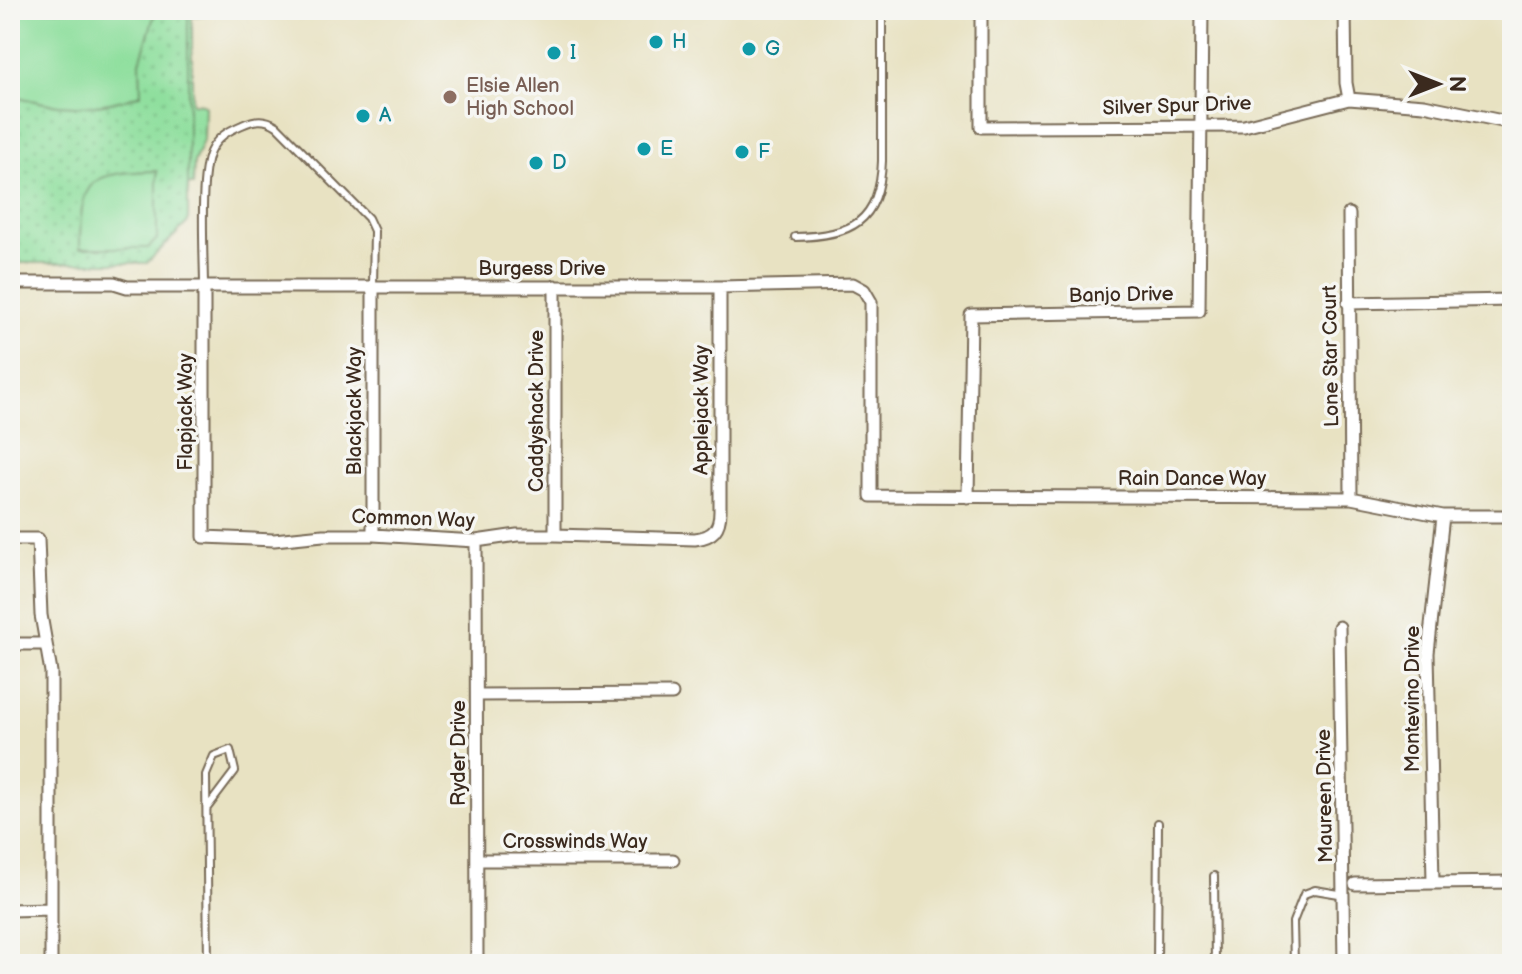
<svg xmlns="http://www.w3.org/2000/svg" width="1522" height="974" viewBox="0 0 1522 974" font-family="'Balsamiq Sans',sans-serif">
<defs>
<pattern id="grass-tufts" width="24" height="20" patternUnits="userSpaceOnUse" patternTransform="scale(2)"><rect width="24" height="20" fill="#8fdf9e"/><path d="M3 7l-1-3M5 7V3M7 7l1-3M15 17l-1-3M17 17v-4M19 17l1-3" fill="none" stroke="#7cc088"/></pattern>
<pattern id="park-dots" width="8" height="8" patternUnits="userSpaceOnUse" patternTransform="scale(2)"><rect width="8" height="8" fill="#8fdf9e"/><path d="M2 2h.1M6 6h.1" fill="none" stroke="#7cc088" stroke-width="1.8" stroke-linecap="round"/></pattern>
</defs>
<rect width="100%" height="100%" fill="#f6f6f2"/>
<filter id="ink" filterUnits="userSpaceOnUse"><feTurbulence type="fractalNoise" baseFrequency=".0125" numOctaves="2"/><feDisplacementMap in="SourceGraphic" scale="16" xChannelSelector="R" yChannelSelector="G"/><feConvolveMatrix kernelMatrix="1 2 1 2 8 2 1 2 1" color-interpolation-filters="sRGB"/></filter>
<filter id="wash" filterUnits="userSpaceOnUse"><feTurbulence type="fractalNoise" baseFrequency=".006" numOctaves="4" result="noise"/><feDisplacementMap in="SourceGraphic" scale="32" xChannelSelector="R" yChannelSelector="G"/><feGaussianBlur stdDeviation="1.8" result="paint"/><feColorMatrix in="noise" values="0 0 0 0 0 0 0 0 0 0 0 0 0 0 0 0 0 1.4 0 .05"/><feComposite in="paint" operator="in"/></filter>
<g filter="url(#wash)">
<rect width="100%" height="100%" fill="#e8e2c2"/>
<!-- grass -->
<path fill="url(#grass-tufts)" stroke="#65845e" stroke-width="2" d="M188,10l17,2 -1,3 -12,1v87l11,1 2,3 -1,31 -10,24 -1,23h-5z"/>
<!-- park -->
<path fill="url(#park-dots)" stroke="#65845e" stroke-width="2" d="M10,10h178v212l-41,41h-137z"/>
<!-- pitch -->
<path fill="#8fdf9e" stroke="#65845e" stroke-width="2" d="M10,10h146l-16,52 1,32c-42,17 -88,15 -131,0z
M157,171v68l-9,9h-68c0,-71 9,-75 77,-77z"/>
</g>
<g filter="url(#ink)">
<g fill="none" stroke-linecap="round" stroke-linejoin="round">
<!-- service casing -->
<g stroke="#786a57" stroke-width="10">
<path id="service" d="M795,237c56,-1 85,-15 87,-76v-151
M204,287c0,-30 -5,-111 6,-135 7,-15 18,-21 32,-27 13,-6 23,-7 35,1l91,92 6,13 -1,56
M207,808l28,-37 -5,-21 -16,6 -8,19 2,189
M1214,876l1,88
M1157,964l1,-141
M1294,964l-1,-42 11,-28 11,-4 30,5"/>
</g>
<!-- minor casing -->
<g stroke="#786a57" stroke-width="15">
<path id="minor" d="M981,10v117l263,-1 105,-27 75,6 88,18
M1345,10l1,73 3,16
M1349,214l2,284
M10,283h104l13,4h593l133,-3 11,6 7,12v194l480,2 92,18h69
M555,286v249
M204,287v250l70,3 49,-5h50l103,6 41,-6h38l140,4c18,-2 25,-10 25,-28v-224
M373,287v248
M1348,303l164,-3
M968,497l3,-182 228,-4 3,-301
M10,539h28l3,76 10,57v292
M476,541l1,423
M1339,627l5,337
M10,644h36
M477,695l195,-1
M477,860h196
M1433,882l-5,-229 15,-137
M1355,884l157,-2
M10,910l41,-1"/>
</g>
<!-- service -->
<use href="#service" stroke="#fff" stroke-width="6"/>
<!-- minor -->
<use href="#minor" stroke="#fff" stroke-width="11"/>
</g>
</g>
<!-- markers -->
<g fill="#0f9aa8" stroke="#f6f6f2" stroke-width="3">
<circle cx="656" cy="42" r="8"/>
<circle cx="749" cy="49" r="8"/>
<circle cx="554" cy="53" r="8"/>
<circle cx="363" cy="116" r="8"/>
<circle cx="644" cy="149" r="8"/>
<circle cx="742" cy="152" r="8"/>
<circle cx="536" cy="163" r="8"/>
</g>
<circle fill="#8d6e63" stroke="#f6f6f2" stroke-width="3" cx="450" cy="97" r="8"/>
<g text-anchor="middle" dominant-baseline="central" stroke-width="7" stroke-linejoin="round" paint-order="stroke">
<!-- culture labels -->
<g font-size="20" fill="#0d838f" stroke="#f6f6f2" text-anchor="start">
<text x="672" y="42">H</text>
<text x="765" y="49">G</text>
<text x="570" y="53">I</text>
<text x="379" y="116">A</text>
<text x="660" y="149">E</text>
<text x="758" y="152">F</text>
<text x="552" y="163">D</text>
</g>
<!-- education labels -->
<g font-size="20" fill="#785e54" stroke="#f6f6f2" text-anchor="start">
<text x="466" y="86">Elsie Allen<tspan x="466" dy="23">High School</tspan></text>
</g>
<!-- street labels -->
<g font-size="20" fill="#3b2a1e" stroke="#f6f6f2">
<text transform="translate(1177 106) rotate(-2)">Silver Spur Drive</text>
<text x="542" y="269">Burgess Drive</text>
<text transform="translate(1121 295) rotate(-1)">Banjo Drive</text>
<text transform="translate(1331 356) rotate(-91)">Lone Star Court</text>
<text transform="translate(702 410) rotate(-90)">Applejack Way</text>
<text transform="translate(355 411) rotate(-90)">Blackjack Way</text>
<text transform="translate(537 411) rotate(-90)">Caddyshack Drive</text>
<text transform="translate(186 412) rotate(-90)">Flapjack Way</text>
<text x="1192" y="479">Rain Dance Way</text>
<text transform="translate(413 519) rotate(2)">Common Way</text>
<text transform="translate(1413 699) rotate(-90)">Montevino Drive</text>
<text transform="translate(459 753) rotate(-90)">Ryder Drive</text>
<text transform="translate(1325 796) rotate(-91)">Maureen Drive</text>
<text x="575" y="842">Crosswinds Way</text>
</g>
</g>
<!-- margin -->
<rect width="1522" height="974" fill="none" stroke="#f6f6f2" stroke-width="40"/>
<!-- north arrow -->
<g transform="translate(1438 84) rotate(90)" stroke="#f6f6f2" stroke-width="6" paint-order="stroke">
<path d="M0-6L14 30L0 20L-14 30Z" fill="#3b2a1e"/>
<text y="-12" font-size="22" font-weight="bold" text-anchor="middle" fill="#3b2a1e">N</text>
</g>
</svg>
